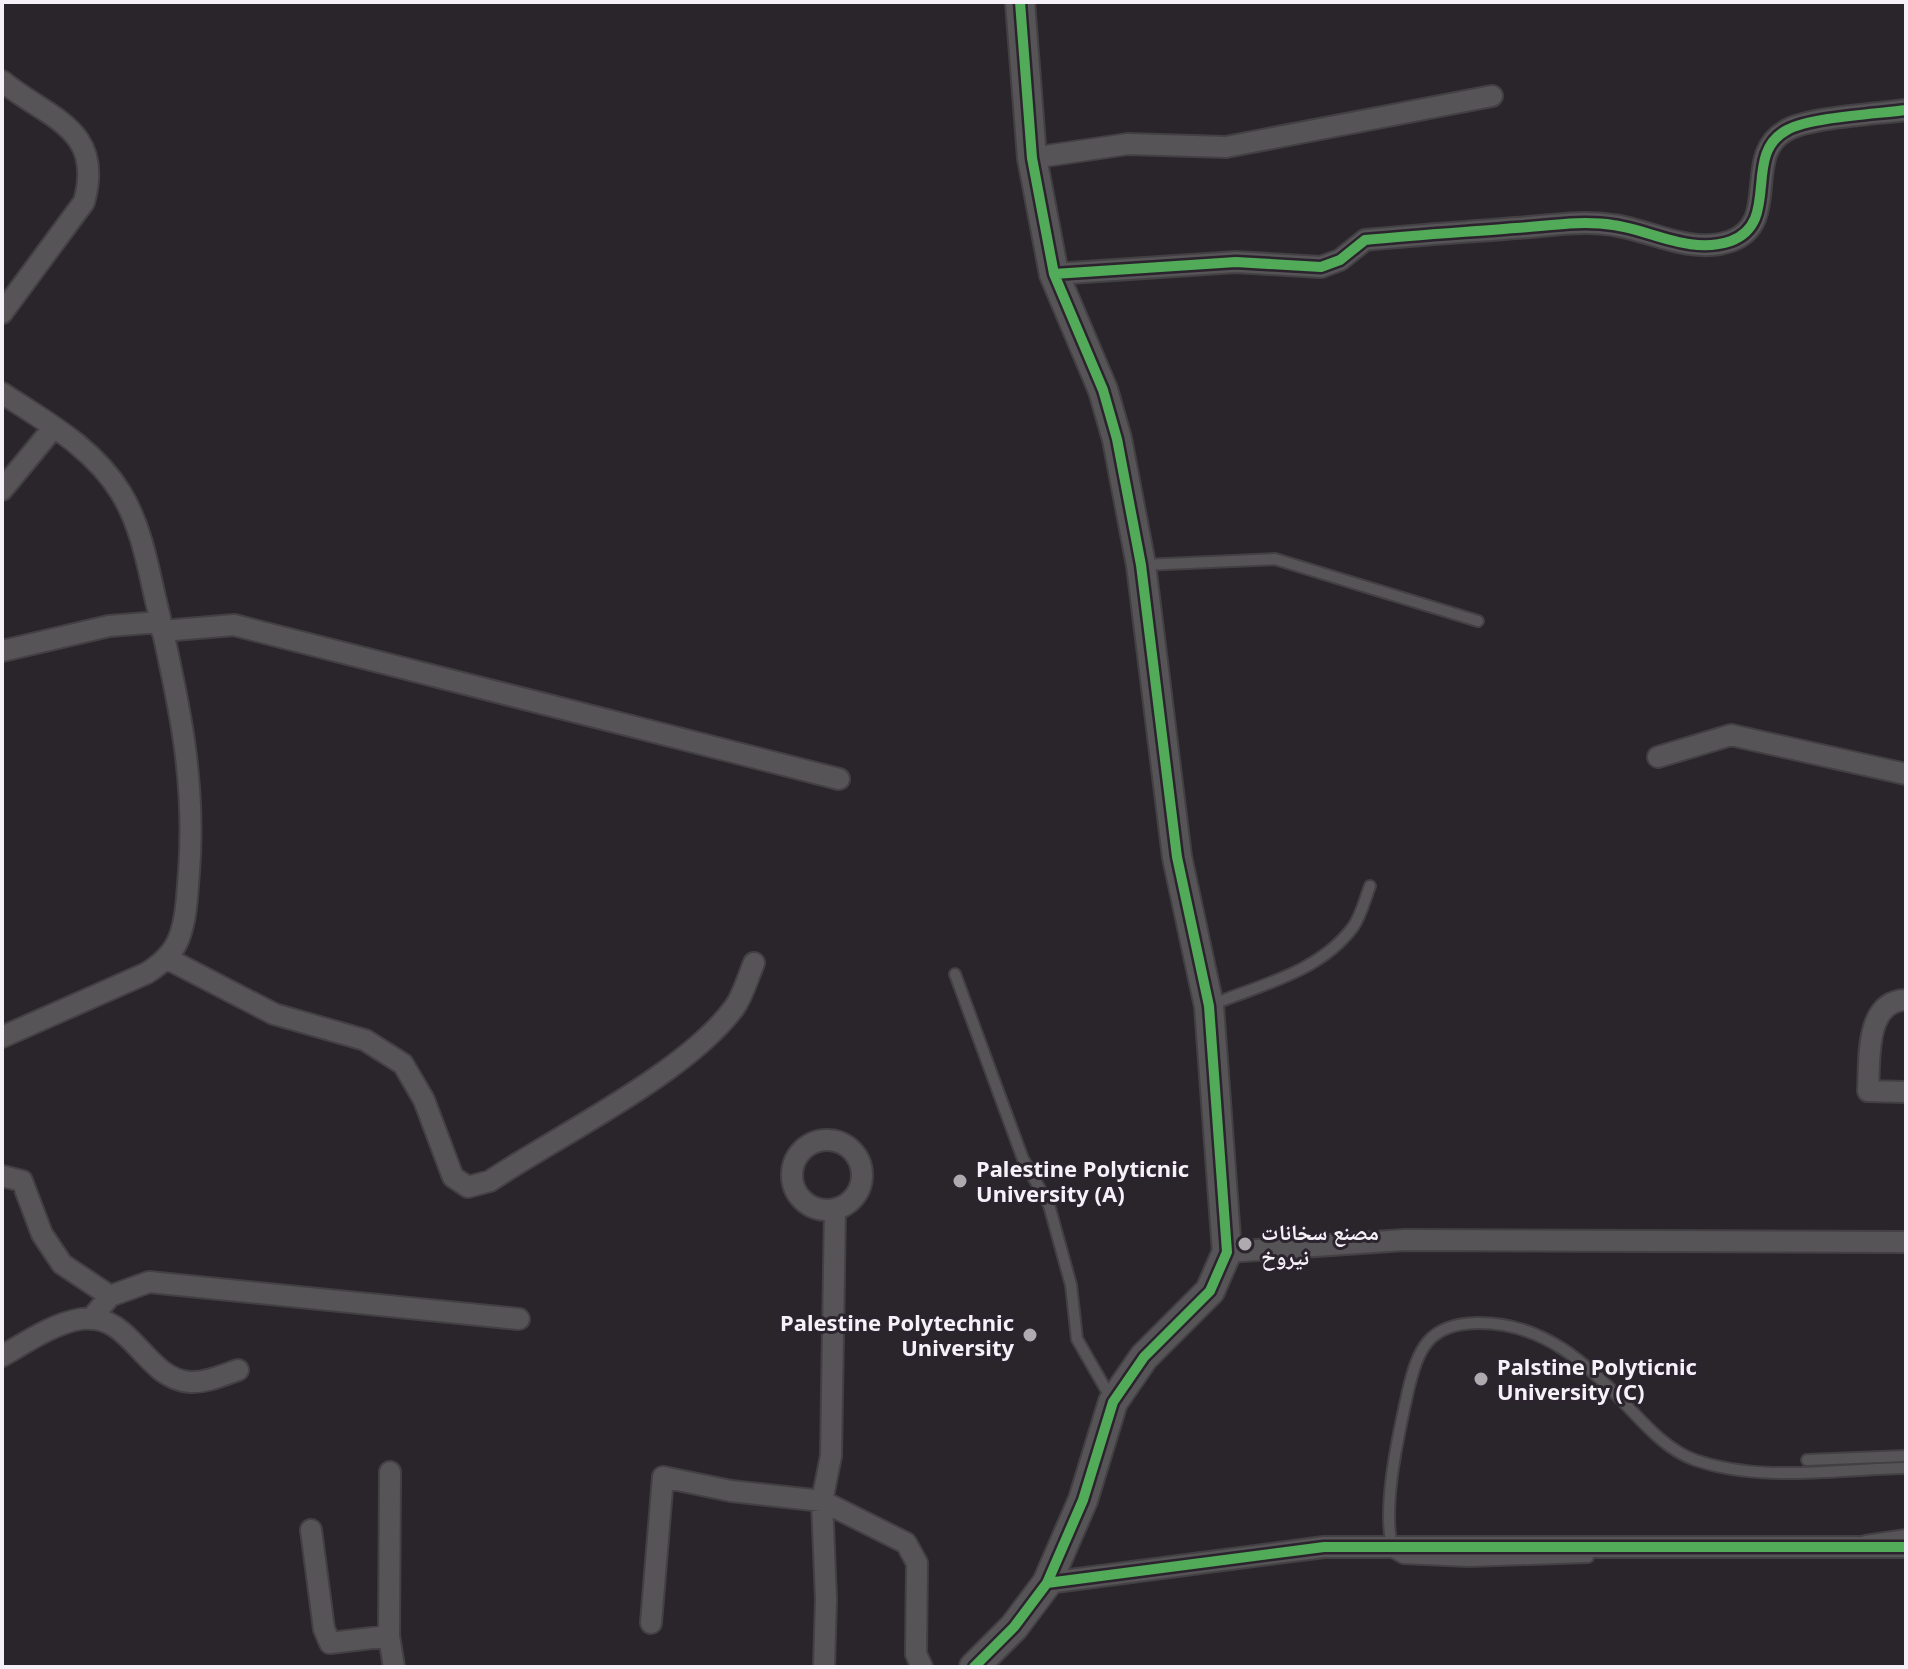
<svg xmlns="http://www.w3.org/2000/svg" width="1908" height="1669" viewBox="0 0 1908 1669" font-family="'Noto Sans','Noto Naskh Arabic',sans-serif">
<rect width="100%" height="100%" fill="#2a252b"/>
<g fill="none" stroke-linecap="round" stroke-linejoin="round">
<!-- lane casing -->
<g stroke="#434044" stroke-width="14">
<path id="lane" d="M1143,565l132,-6 203,62
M955,974l68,185 26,46 22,80 6,54 35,61
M1211,1005c49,-20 109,-33 142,-78 8,-11 12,-28 17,-41
M1807,1460l99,-4
M1865,1541l41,-6
M1588,1557l-120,4 -65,-3 -9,-5c-14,-40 5,-121 14,-162 10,-42 20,-67 69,-68 65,-1 110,40 152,85 20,21 39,42 66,52 67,23 142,9 211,8"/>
</g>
<!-- street casing -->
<g stroke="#434044" stroke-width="24">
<path id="street" d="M2,81c44,37 103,46 82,121l-82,111
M1032,158l96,-14 98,3 266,-51
M1054,274l182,-12 85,5 19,-7 25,-20c50,-5 101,-8 151,-12 31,-2 65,-8 97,-3 38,5 77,30 118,16 51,-19 10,-87 56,-111 24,-13 89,-16 119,-20
M2,393c44,29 91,54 119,100 22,36 28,81 38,121 20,89 37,166 30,258 -2,22 -2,45 -10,66 -6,16 -18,26 -32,35l-145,64
M2,490l52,-63
M162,631l72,-6 605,154
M2,651l107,-25 51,-4
M1658,757l73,-22 175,39
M166,958l108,56 91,26 38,24 21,36 29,77 15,10 22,-6c69,-46 196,-108 244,-173 9,-12 14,-31 20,-45
M1906,1000c-42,1 -36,62 -38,91l38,1
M792 1175a35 35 0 1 1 70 0a35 35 0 1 1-70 0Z
M2,1176l20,5 20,53 20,30 48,32
M1227,1252l178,-12 501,2
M91,1319l19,-23 39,-14 370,37
M2,1356c23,-13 52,-33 79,-37 51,-7 63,60 109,63 16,1 33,-7 48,-12
M390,1472l-1,164 5,31
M311,1530l13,99 6,14 59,-7
M1047,1583l277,-36h582
M651,1623l12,-146 68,14 91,10 84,42 11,20 -1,91 6,13
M824,1667l2,-68 -4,-98 9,-45 4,-247"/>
</g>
<!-- secondary casing -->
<g stroke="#434044" stroke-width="32">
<path id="secondary" d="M974,1667l40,-40 33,-44 36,-83 30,-98 31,-45 66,-66 17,-39 -18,-246 -32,-149 -36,-292 -24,-126 -14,-49 -49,-116 -22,-116 -12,-156"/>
</g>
<!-- lane -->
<use href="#lane" stroke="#575457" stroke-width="10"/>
<!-- street -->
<use href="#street" stroke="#575457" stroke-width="20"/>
<!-- secondary -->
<use href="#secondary" stroke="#575457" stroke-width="28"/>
<!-- cycleway casing -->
<g stroke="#2b232d" stroke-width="15">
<path id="cycleway" d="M1054,274l182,-12 85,5 19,-7 25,-20c50,-5 101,-8 151,-12 31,-2 65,-8 97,-3 38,5 77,30 118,16 51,-19 10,-87 56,-111 24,-13 89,-16 119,-20
M1047,1583l277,-36h582
M974,1667l40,-40 33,-44 36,-83 30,-98 31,-45 66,-66 17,-39 -18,-246 -32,-149 -36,-292 -24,-126 -14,-49 -49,-116 -22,-116 -12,-156"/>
</g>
<!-- cycleway -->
<use href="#cycleway" stroke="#51ab58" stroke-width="10"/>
</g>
<!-- markers -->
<g fill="#afaab0" stroke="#2b232d" stroke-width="3">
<circle cx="960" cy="1181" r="8"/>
<circle cx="1245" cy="1244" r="8"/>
<circle cx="1030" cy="1335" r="8"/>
<circle cx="1481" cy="1379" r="8"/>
</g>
<g text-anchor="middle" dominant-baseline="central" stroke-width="6" stroke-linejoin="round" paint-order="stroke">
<!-- poi labels -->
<g font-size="22" font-weight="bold" fill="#f6f1f8" stroke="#2b232d" text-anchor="start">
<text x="976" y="1168">Palestine Polyticnic<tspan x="976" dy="25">University (A)</tspan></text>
<text x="1261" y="1231">مصنع سخانات<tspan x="1261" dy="25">نيروخ</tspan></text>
<text x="1014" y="1322" text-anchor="end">Palestine Polytechnic<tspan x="1014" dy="25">University</tspan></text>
<text x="1497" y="1366">Palstine Polyticnic<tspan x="1497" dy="25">University (C)</tspan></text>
</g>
</g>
<!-- border -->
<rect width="1908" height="1669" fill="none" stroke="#f6f1f8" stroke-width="8"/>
</svg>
